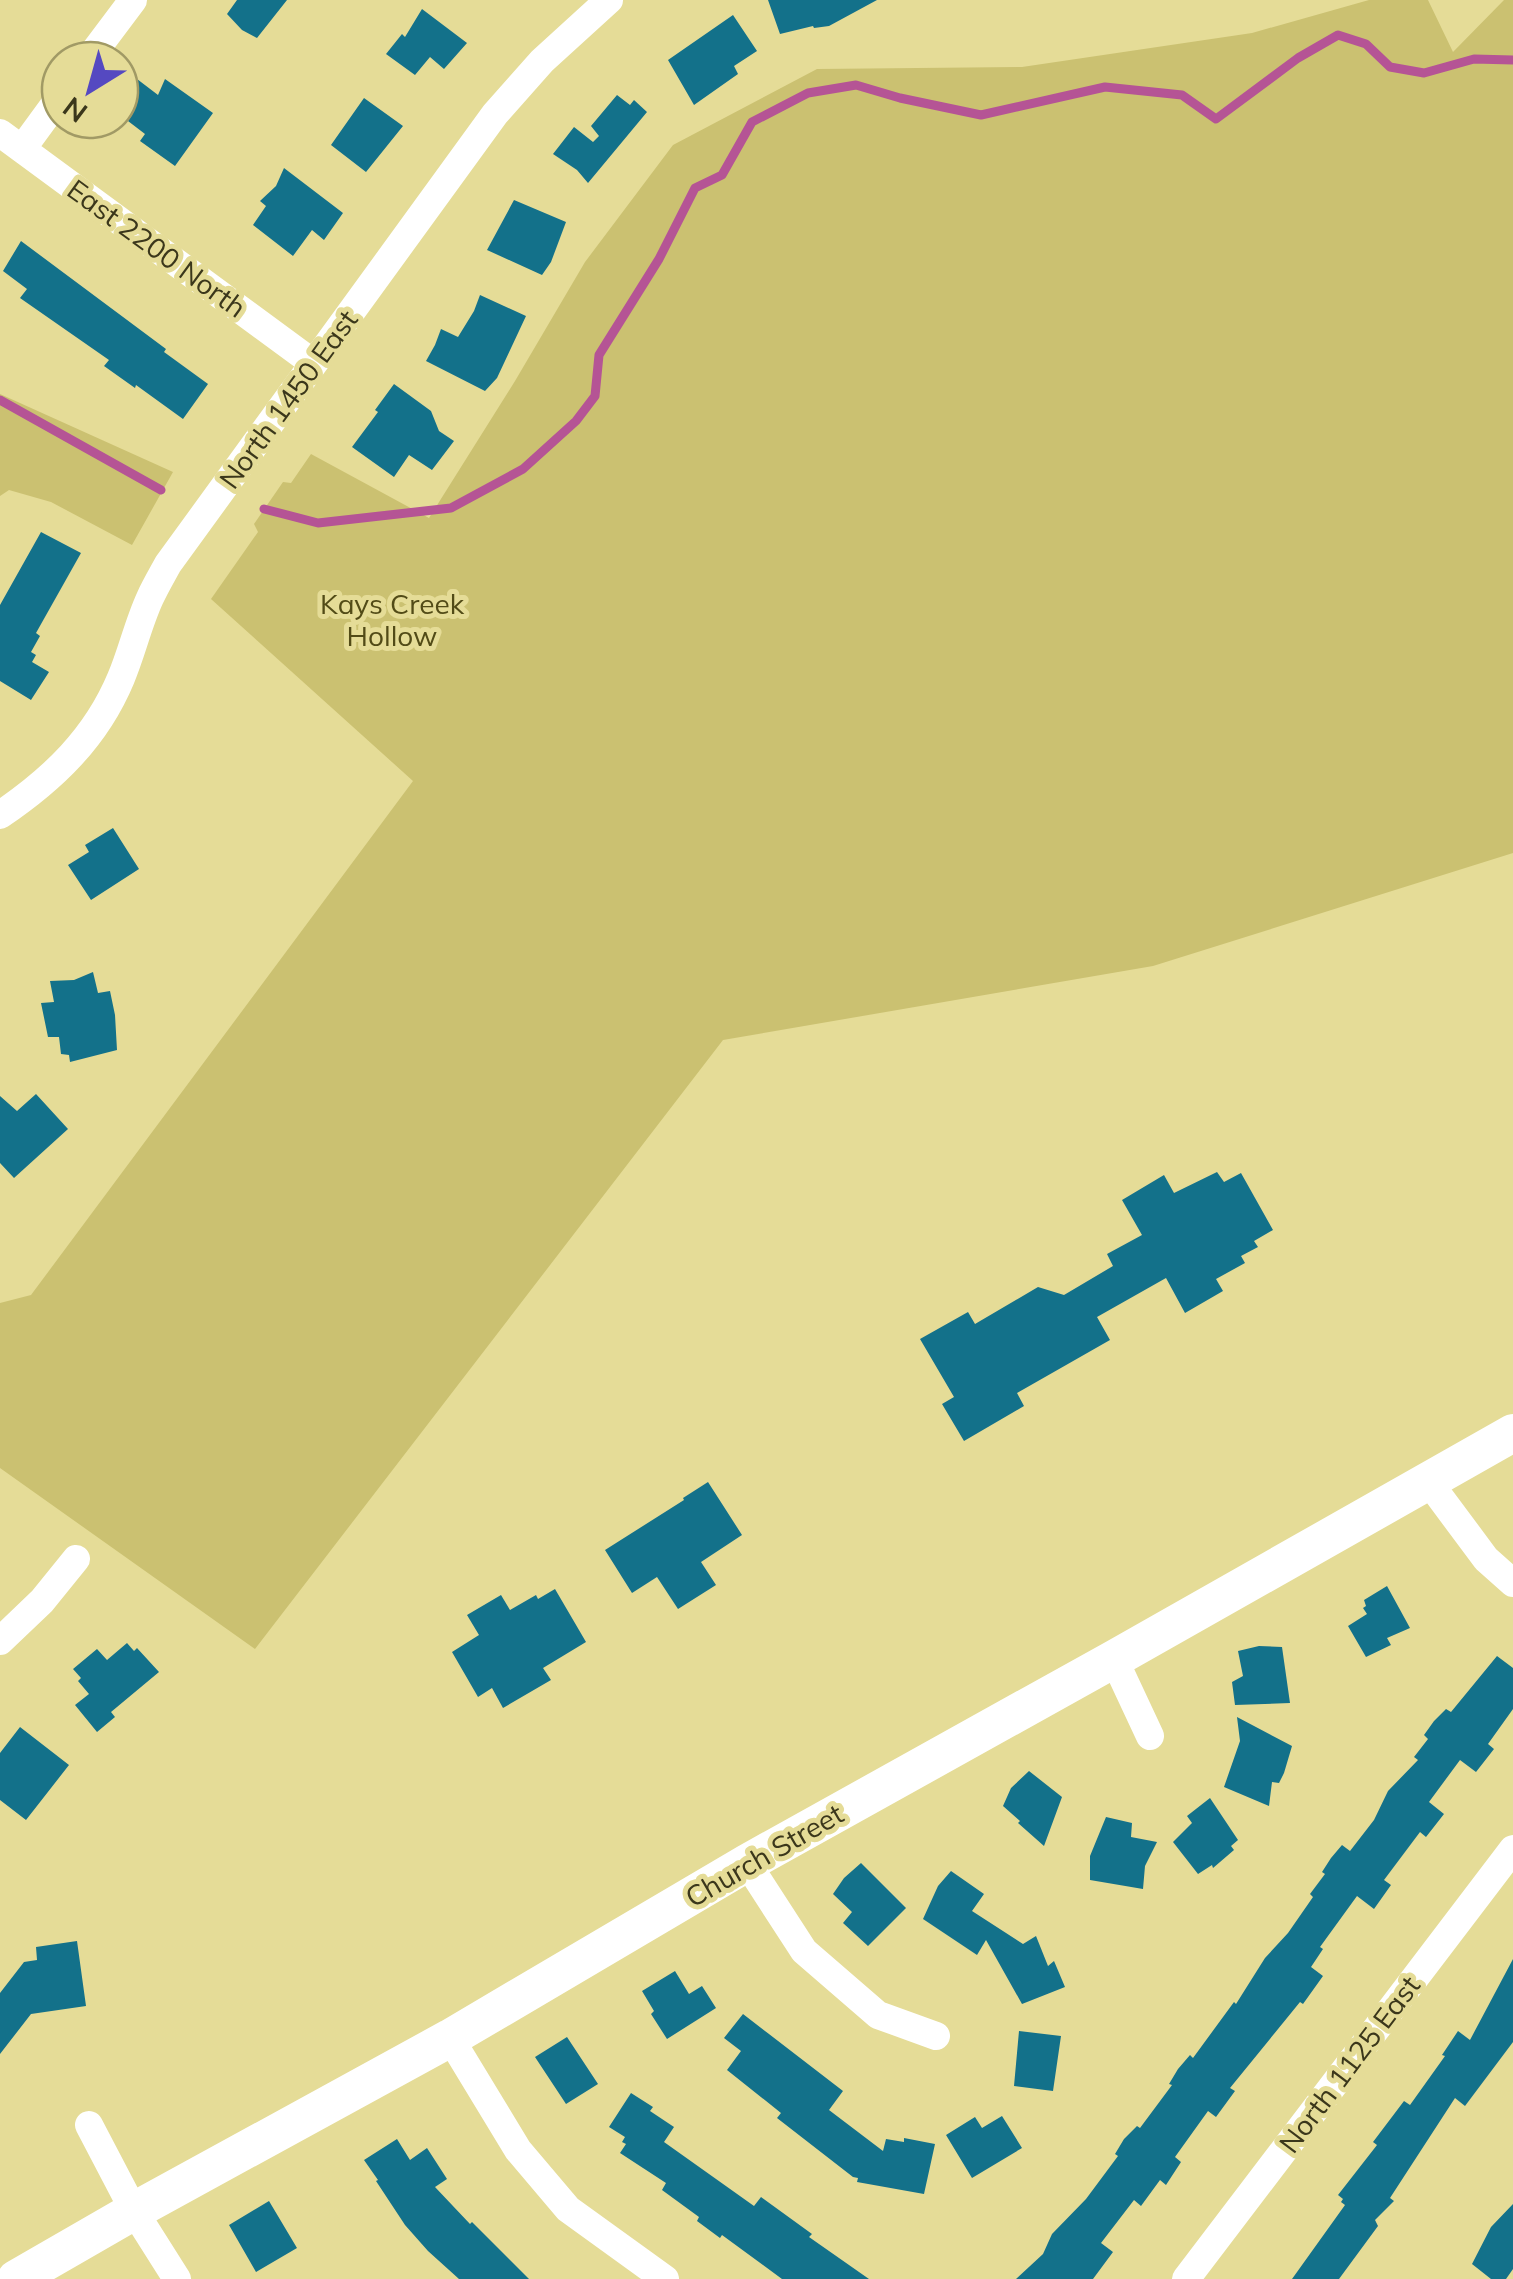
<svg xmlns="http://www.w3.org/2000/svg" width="1513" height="2279" viewBox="0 0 1513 2279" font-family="Mulish,sans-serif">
<rect width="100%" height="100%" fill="#e5dc97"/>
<!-- green -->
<path fill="#cbc171" d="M1369,0h59l25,52 51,-52h9v853l-360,113 -430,74 -468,609 -255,-181v-165l31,-8 382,-514 -202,-182 47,-67 -4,-8 29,-42 8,1 20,-29 118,64 86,-137 70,-119 88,-117 144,-76 205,-2 230,-34z
M0,394l173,78 -41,73 -81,-43 -42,-12 -9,6z"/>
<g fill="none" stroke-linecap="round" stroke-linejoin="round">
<!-- stream -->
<path stroke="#b55495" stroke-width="9" d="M0,400l161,90
M264,509l54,14 133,-15 72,-39 53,-48 19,-25 4,-41 60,-96 36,-71 27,-13 30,-53 56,-29 48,-8 44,13 81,17 124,-28 77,8 34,24 82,-61 40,-23 28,9 24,23 34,6 50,-14 39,1"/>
</g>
<!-- building -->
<path fill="#13718a" d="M237,0h50l-30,38 -15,-8 -15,-16z
M768,0h109l-48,26 -15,2 -1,-2 -33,8z
M422,9l45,34 -23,26 -14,-12 -15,18 -29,-21 16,-20 3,3z
M733,15l24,36 -23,15 4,8 -44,31 -26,-45z
M120,66l38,29 7,-16 48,34 -38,53 -35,-25 5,-7 -17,-13 6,-10 -14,-12z
M617,95l13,10 4,-5 13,12 -59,71 -11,-13 -24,-16 21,-27 19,15 6,-6 -8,-10z
M364,98l39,28 -37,46 -35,-27z
M284,168l59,45 -19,27 -12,-10 -19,26 -40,-31 13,-19 -6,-5 16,-15z
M514,200l52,22 -15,40 -9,13 -55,-25z
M21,241l145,108 -2,3 44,32 -25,35 -47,-34 -1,3 -31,-22 5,-6 -89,-62 7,-9 -24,-18z
M480,295l46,21 -29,62 -12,13 -59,-30 9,-16 6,-16 17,8 16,-26z
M394,384l37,27 8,20 15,10 -22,29 -23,-15 -15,22 -42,-30 26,-35 -3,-2z
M41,532l40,21 -45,80 4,3 -9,16 5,3 -4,7 17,10 -18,28 -31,-19v-76z
M113,828l26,41 -48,31 -23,-35 21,-13 -4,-7z
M93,972l5,21 12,-2 5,24 2,35 -47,12 -1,-7 -8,-1 -2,-17h-11l-7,-34 13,-1 -4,-21 24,-1z
M36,1094l32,35 -54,49 -14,-15v-67l17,15z
M1217,1172l7,10 17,-9 32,57 -19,11 4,6 -17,9 4,7 -29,16 7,12 -38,22 -19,-35 -69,39 13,23 -93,53 7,13 -60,35 -22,-37 12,-7 -34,-58 48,-27 7,12 63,-37 26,8 49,-29 -6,-12 35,-19 -20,-35 42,-25 10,18z
M708,1482l34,53 -41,27 15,23 -38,24 -21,-32 -25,16 -27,-43 79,-50 -1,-2z
M1387,1586l23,42 -23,10 4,7 -25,12 -18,-31 19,-12 -4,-6 3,-2 -2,-6z
M555,1589l31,53 -43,26 8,12 -48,28 -11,-20 -14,9 -26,-45 27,-17 -12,-20 34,-20 9,15 26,-15 2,4z
M127,1643l7,8 3,-3 22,24 -48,40 4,5 -18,15 -22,-27 14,-11 -11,-13 3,-3 -8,-9 24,-20 10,11z
M1259,1646l23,1 8,56 -55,2 -3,-23 11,-6 -5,-25z
M1497,1656l16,12v41l-25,35 6,5 -18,23 -16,-12 -31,42 15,12 -18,23 -6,-5 -36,48 7,5 -17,24 -17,-13 -37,51 3,2 -12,18 12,9 -20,28 -3,-2 -70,86 5,3 -19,26 -8,-6 -33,46 6,5 -15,23 -6,-5 -19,26 -7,-6 -33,43 12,9 -20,27h-77l27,-25 9,-20 34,-35 32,-43 -3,-2 9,-15 13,-13 3,2 32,-43 -3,-1 9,-15 12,-14 3,3 41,-56 2,2 29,-46 23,-25 25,-36 -3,-3 15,-20 -3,-2 9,-14 11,-13 8,6 24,-31 14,-29 30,-31 -4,-3 14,-18 -4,-4 10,-14 12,-12 5,3z
M1237,1717l55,29 -8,27 -5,10 -7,-1 -3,24 -45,-19 16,-46z
M20,1727l49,38 -43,55 -26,-20v-47z
M1029,1771l33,26 -18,49 -26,-23 2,-2 -17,-15 8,-18z
M1210,1798l28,42 -7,6 3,4 -21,18 -1,-3 -14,9 -25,-32 19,-19 -5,-7z
M1106,1817l26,6 -1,14 26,5 -12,24 -2,23 -53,-9v-24z
M861,1863l45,45 -38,38 -25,-23 9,-11 -19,-18 11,-16z
M951,1871l33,23 -12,17 51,33 13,-8 12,30 6,-5 11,26 -43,17 -36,-64 -9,15 -54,-36 15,-33z
M77,1941l9,65 -55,8 -31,40v-61l24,-31 13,-2 -1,-13z
M1513,1959v83l-48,64 -10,-8 -65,100 4,3 -19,19 3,6 -39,53h-47l53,-74 -4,-3 2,-3 -5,-4 39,-50 -4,-3 31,-41 6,4 35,-49 -3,-1 16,-24 12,9z
M675,1971l14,23 13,-8 14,22 -49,31 -16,-25 3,-3 -12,-20z
M743,2014l100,77 -14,19 54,41 3,-12 18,3v-4l31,6 -11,50 -67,-12 1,-4 -5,-1 -76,-59 4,-5 -54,-43 14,-19 -17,-13z
M1019,2031l42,5 -8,55 -39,-5z
M567,2037l31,47 -32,20 -31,-47z
M631,2093l22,14 -3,4 24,16 -10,15 90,64 7,-9 51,37 -3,3 60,42h-87l-60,-44 -2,3 -23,-17 2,-4 -37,-27 4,-7 -46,-30 6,-9 -4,-2 3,-5 -16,-10z
M1002,2116l20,32 -50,30 -26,-43 29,-18 7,11z
M397,2139l13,21 17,-12 20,31 -12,8 35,37 2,-2 57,57h-70l-31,-28 -23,-26 -29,-44 2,-1 -14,-20z
M269,2201l28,47 -41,24 -27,-47z
M1513,2204v65l-7,10h-15l-19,-15 19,-37z"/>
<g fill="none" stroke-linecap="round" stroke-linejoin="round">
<!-- street -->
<path stroke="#fff" stroke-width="28" d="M88,60l45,-60
M0,133l313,230
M22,149l38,-52
M0,815c53,-36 96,-77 121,-137 11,-26 17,-54 29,-80 5,-11 12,-23 18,-34l327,-450 47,-53 67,-61
M1428,1481l58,78 27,24
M0,1641l42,-40 34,-42
M1114,1659l36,77
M747,1863l57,88 74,64 58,21
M450,2038l68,112 50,59 97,70
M89,2125l45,86 43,68
M1186,2279l327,-430"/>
<!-- secondary -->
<path stroke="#fff" stroke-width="38" d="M16,2279l118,-68 316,-173 297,-175 367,-204 399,-226"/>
</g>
<g text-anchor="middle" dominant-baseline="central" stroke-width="10" stroke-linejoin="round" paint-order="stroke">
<!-- street labels -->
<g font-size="28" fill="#3b371b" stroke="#e5dc97">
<text transform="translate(157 248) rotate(36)">East 2200 North</text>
<text transform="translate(288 399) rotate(-54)">North 1450 East</text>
<text transform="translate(764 1855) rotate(-30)">Church Street</text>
<text transform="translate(1349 2064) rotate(-53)">North 1125 East</text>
</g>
<!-- park labels -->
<g font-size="28" fill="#524b17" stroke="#e5dc97">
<text x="392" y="603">Kays Creek<tspan x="392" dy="32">Hollow</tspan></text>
</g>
</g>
<!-- north arrow -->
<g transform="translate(90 90) rotate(217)"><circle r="48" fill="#e5dc97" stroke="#a19a65" stroke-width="2.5"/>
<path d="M0-8L18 38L0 25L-18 38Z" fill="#5549c1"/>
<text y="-15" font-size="28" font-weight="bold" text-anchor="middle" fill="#3b371b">N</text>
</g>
</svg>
